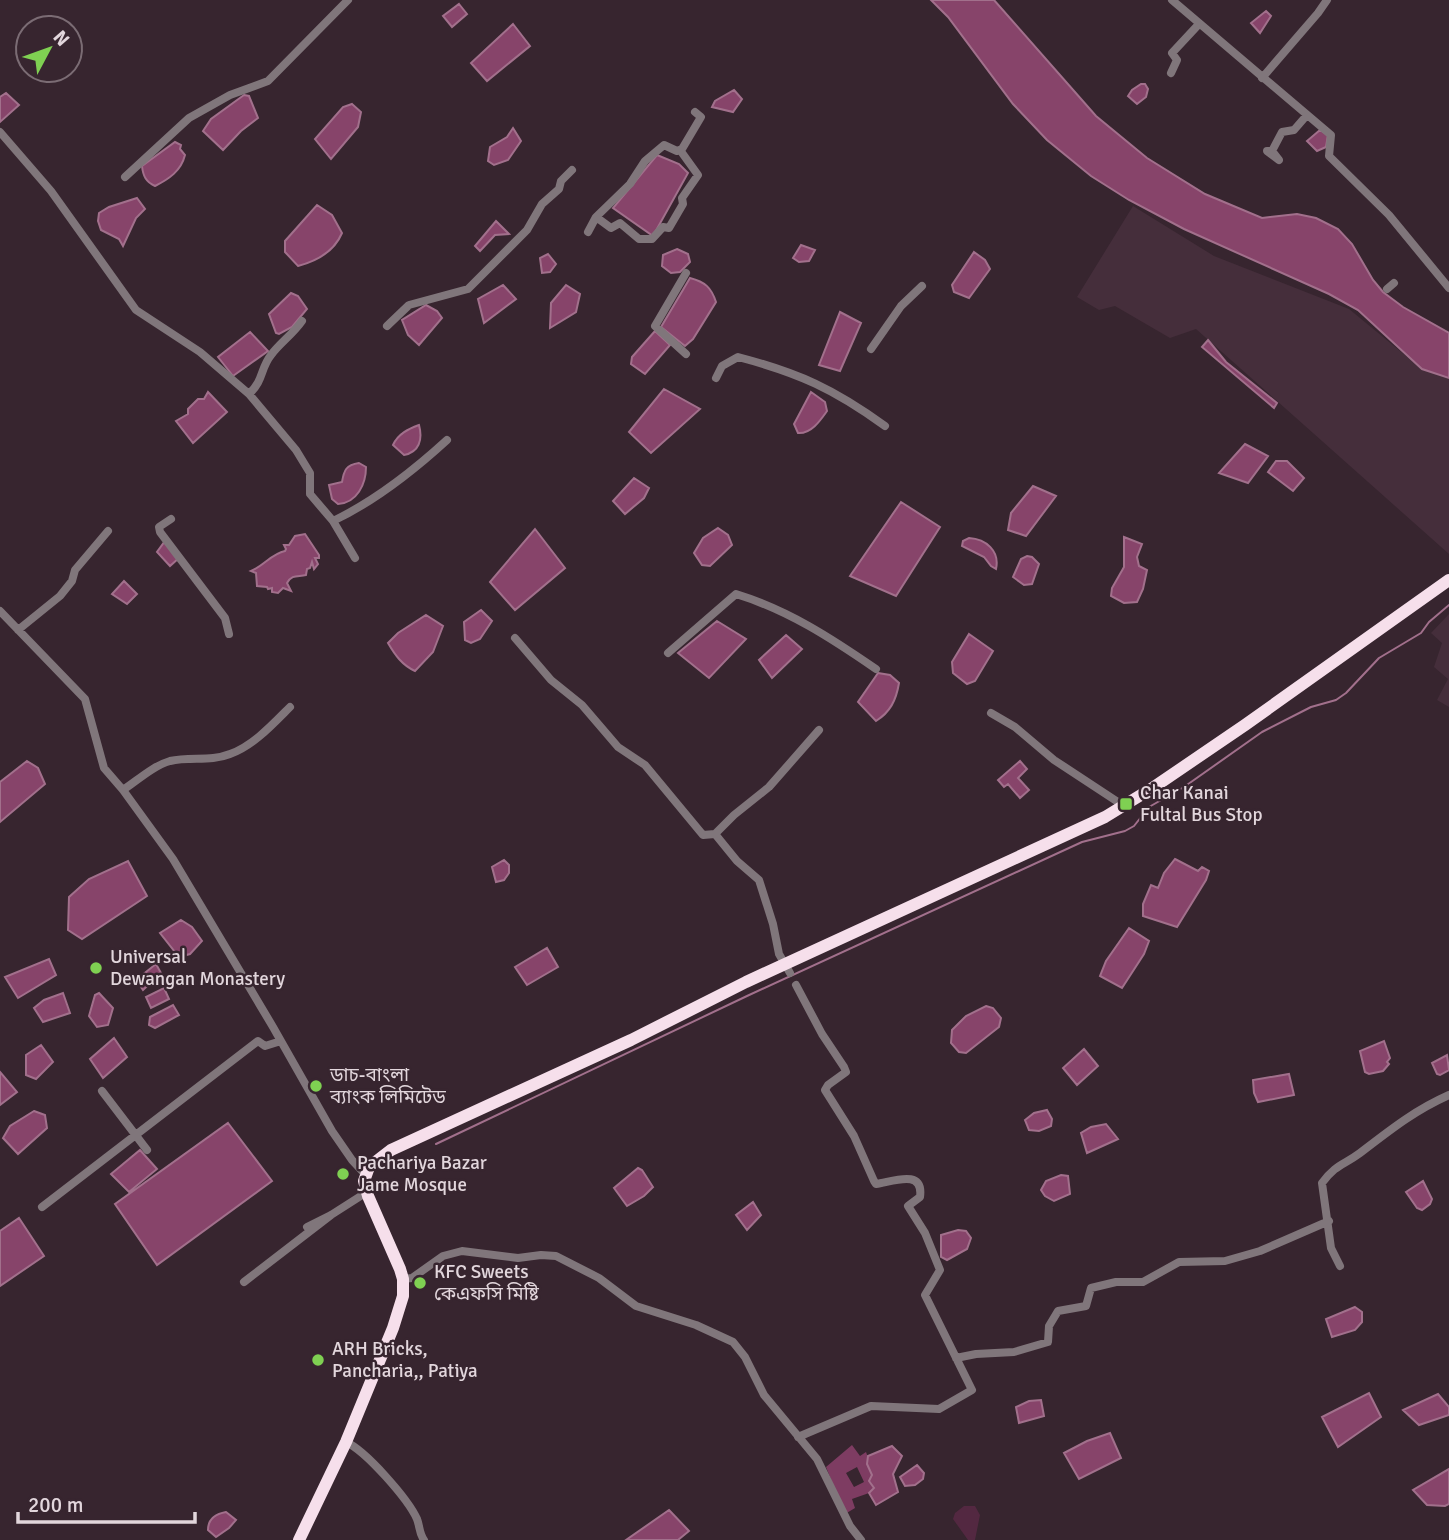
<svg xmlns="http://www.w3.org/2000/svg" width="1449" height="1540" viewBox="0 0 1449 1540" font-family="Signika,'Noto Sans Bengali',sans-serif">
<rect width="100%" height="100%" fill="#37252f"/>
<!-- built -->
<path fill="#452e3b" d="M1133,206l81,50 135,53 73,60 27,9v176l-253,-225 -26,9 -55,-32 -16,4 -22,-13z
M1449,614v93l-12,-7 11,-21 -14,-12 8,-24 -11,-10z"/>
<!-- green -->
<path fill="#532841" d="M964,1506h11l5,9 -5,25h-7l-15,-21 2,-6z"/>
<!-- forest -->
<path fill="#7e3c62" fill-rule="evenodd" d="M852,1445l8,11 6,-4c4,10 7,24 8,36l-5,5 -17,6 3,9 -10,6 -19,-47zM857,1467l7,15 -10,5 -8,-14z"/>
<!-- water -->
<path fill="#87446a" stroke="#a2708c" stroke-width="2" d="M931,0h63l102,116 51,42 58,36 57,24 35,-4 19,4 22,11 14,15 21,36 10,12 20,15 46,26v45l-27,-9 -64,-59 -29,-16 -145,-65 -55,-29 -38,-24 -44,-36 -34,-36 -65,-87z
M459,4l8,10 -15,13 -9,-11z
M1266,11l5,5 -11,17 -9,-10z
M513,24l17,22 -43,35 -16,-18z
M1141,84h4l3,5 -2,8 -9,7 -9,-8 4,-6z
M734,90l8,9 -9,13 -21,-5 3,-6z
M6,93l13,12 -19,17v-25z
M244,95l5,1 9,22 -17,13 -18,19 -20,-19 8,-12z
M352,104l9,8 -3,15 -27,32 -16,-20 28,-32z
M513,128l8,13 -13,19 -14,5 -6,-4 2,-14 17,-10z
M1320,130l8,5 -2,12 -9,4 -10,-10z
M175,142l6,3 -1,4 5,6c-4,16 -16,24 -30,31 -9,-4 -12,-10 -13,-20z
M657,155l22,9 9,9 -35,63 -40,-28z
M137,198l8,11 -9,9 -13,28 -4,-7 -18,-9 -3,-9 1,-8 10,-6z
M317,205l15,10 10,18c-8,19 -25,28 -44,33l-13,-14v-11z
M496,221l13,13 -14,1 -15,16 -5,-5z
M801,245l14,5 -6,11 -10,1 -6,-4z
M677,249l11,5 2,8 -10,10 -9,1 -9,-7 1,-11z
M974,252l11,8 5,9 -21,29 -15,-6 -2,-7z
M548,254l8,10 -6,8 -8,1 -2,-15z
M690,278c15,4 21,9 26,24l-23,37 -8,7 -24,-19z
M503,285l13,14 -32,24 -6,-24z
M566,285l14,9 -4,18 -26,16 1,-25z
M291,293l7,3 9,13 -15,18 -13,7 -3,-1 -7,-19z
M426,305l11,6 5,7 -23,27 -11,-10 -6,-15z
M840,312l21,11 -21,48 -21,-6z
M655,331l15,14 -25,29 -14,-10 1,-7z
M250,332l18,19 -35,25 -15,-19z
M1208,340l18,22 51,41 -3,5 -72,-61z
M664,389l36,20 -49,44 -22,-21z
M208,392l19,20 -34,31 -17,-22 12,-7v-5l10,-10h6z
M811,392l14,10 2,9c-7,10 -16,23 -29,22l-4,-9z
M419,425c4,15 0,27 -15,30l-11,-10c5,-11 15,-16 26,-20z
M1245,444l23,12 -20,27 -29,-10z
M1276,461h11l17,17 -11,13 -25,-19z
M359,463l7,4c0,17 -9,36 -28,37l-6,-5 -3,-14 13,-3c2,-12 4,-17 17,-19z
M634,478l15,10 -5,10 -19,16 -12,-13z
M1033,486l23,10 -30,40 -18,-6 3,-17z
M901,502l39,25 -44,69 -46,-20z
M718,528l10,7 4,10 -22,21 -8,-1 -8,-12 9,-15z
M535,529l30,39 -50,42 -25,-28z
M305,534l14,21v3h-4l3,6 -4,5 -2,-7 -2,6 -3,1 -1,6c-8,2 -14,-1 -19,8l4,8 -8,-3 -5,5 -6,-1v-4l-4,1 -1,-2 -10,-1 -1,-13 -5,-2c14,-6 20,-17 34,-20l1,-2 -2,-4h5l6,-9z
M1124,537l18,7 -5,13 2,9 8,4 -4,19 -6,13 -13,1 -13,-7 1,-8 12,-21z
M969,538c17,1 31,13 27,31l-5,-3 -7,-9 -22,-11 1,-5z
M165,541l14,17 -9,8 -13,-14z
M1027,556l5,1 7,7 -7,20 -8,1 -11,-8 8,-18z
M124,581l13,13 -10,10 -15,-10z
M481,610l11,11 -12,18 -9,4 -6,-3 -1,-18z
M426,615l17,11 -10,26 -18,19c-13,-6 -20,-16 -27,-28l10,-10z
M717,621l29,18 -37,39 -31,-25z
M969,634l24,17 -18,30 -8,3 -14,-11 -1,-11z
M786,635l16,14 -30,29 -13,-18z
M878,673l12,2 9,8c-3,18 -9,29 -23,38l-18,-19z
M27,761l11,7 7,16 -45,38v-40z
M1020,761l7,8 -9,9 11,12 -9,8 -12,-14 -4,3 -6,-7z
M1175,859l23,12 4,-4 7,4 -3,9 -29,47 -34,-11v-12l8,-19 7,3 6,-15z
M504,860l5,5v8l-5,7 -8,2 -4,-15z
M128,861l19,35 -65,43 -14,-9 1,-33 20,-18z
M181,920l11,7 10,14 -12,13 -11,3 -19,-24z
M1129,928l20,13 -5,13 -22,34 -22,-12 6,-15z
M547,948l11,19 -31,18 -12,-18z
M49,959l7,16 -38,23 -13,-21z
M156,964l5,9 -18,17 -7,-10z
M164,988l5,11 -18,9 -5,-11z
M63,993l7,20 -27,9 -9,-14 10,-8z
M99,993l14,15 -5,17 -11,2 -8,-11 6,-21z
M173,1005l6,10 -24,13 -6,-3 1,-8z
M986,1006l7,2 8,10 -2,9 -33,26 -7,-1 -8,-9 1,-13 14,-14z
M114,1038l13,19 -24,21 -13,-19z
M1384,1041l6,17 -3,4 2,2 -6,7 -14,3 -4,-2 -5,-21z
M41,1045l12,17 -17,17 -10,-4v-20z
M1084,1049l14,17 -21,19 -14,-17z
M1447,1055l2,15 -9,5 -3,-1 -5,-11z
M0,1072l17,20 -17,13z
M1289,1074l5,21 -36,7 -4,-9 -1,-13z
M1047,1110l5,9 -1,7 -12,5 -10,-1 -4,-10 9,-7z
M34,1111l11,4 2,13 -29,26 -15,-16 7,-12z
M228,1123l44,58 -115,84 -42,-61z
M1106,1124l12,15 -31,14 -6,-20 10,-6z
M140,1150l17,19 -28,23 -18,-18z
M638,1168l4,2 11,17 -9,9 -17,10 -13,-18z
M1061,1175l7,1 2,18 -16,7 -9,-5 -4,-6 5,-9z
M1423,1181l9,18 -2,5 -8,6 -5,-2 -11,-16z
M753,1202l8,13 -14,15 -11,-15z
M19,1218l25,38 -44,30v-55z
M958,1230l8,1 5,7 -4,11 -20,11 -6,-3v-22z
M1355,1307l7,5v10l-7,8 -23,7 -6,-18z
M1369,1393l12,24 -43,30 -16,-30z
M1438,1394l11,13v8l-30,10 -16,-15z
M1041,1400l3,16 -25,7 -3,-16 13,-6z
M1110,1433l11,25 -42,21 -15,-26 23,-12z
M892,1446l10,10 -9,18 5,18 -22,13 -7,-12 5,-5 -5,-7 3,-6 -5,-11 1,-8z
M917,1465l7,8 -1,6 -8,6 -10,1 -5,-9z
M1449,1469v35l-4,2 -18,-1 -14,-15z
M669,1510l20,21 -11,9h-52z
M226,1512l10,8 -7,8 -13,9 -8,-7c0,-11 7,-16 18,-18z"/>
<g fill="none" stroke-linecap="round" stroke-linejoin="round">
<!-- stream -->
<path stroke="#a2708c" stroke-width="2" d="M436,1144l311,-148 335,-154 43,-11 9,-5 15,-19 35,-20 78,-55 49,-25 25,-7 10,-7 33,-35 42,-25 8,-11 20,-17"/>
<!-- minor -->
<path stroke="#80767b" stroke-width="8" d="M1172,0l159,135 -2,21 60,59 60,73
M1171,73l6,-13 -5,-7 27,-29
M1262,78l56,-65 9,-13
M0,132l51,59 85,119 64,42 49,42 47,56 14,23v21l23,27 22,37
M1272,151h-5l12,9 -7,-9 10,-19 12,-2 13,-15
M125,177l64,-59 41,-23 38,-14 80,-81
M596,217l15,11 9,-5 19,16h13l11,-12 6,1 14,-24 -1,-6 16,-23 -18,-25
M588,232l8,-15 34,-33 15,-23 19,-16 13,6 5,-2 19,-32 -6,-5
M686,273l-31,53 31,28
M1387,289l7,-6
M387,326l22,-21 59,-16 59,-59 15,-26 17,-15 2,-8 11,-11
M871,349l30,-43 21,-20
M716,378l6,-12 16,-9c61,16 96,32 147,69
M249,394c15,-14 11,-25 22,-39 9,-12 22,-21 31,-34
M171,519l-12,8 1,5 65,86 4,16
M333,521c42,-20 79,-49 114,-81
M0,611l85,88 19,69 19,22 50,69 100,168 59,104 20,29 13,14
M18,630l42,-34 12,-15 3,-11 33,-39
M515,638l36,42 31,25 36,42 27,18 58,70 12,-1
M668,653l68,-59c52,16 95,44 140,75
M991,713l24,14 39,33 70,46
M123,790c15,-10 30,-24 47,-29 20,-5 40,1 60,-7 23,-8 43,-30 60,-47
M790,973l-11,-19 -6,-30 -14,-44 -22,-19 -22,-27 19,-19 35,-28 50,-57
M796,985l26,49 22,33 2,5 -18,13 -3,5 29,46 20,45 2,3c16,-2 48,-16 44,13l-12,9 17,27 15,37 -15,25 47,95 -33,19 -68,-3 -73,31
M102,1091l45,59
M42,1207l216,-166 7,5 16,-5
M307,1227l24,-12 36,-23
M1340,1266l-9,-18 -9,-65c14,-19 22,-18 38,-30 30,-23 55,-43 89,-58
M403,1279l9,-1 31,-22 19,-5 56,7 23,-3 15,1 43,22 37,28 60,19 37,17 12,15 19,38 53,64 33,67 11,14
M244,1282l87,-67
M956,1358l20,-4 38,-2 34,-10 1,-16 9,-15 28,-5 5,-18 25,-6h27l36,-20 46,-1 35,-10 69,-30
M346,1442c20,9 62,57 71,77 3,8 2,14 7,21"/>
<!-- highway -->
<path stroke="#f6dfeb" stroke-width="12" d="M299,1540l47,-98 47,-114 10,-32v-17l-3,-10 -32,-73 -4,-15 5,-14 22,-17 240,-110 115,-58 359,-165 49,-30 91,-62 204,-145"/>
</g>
<!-- markers -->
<g fill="#7fd052" stroke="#37252f" stroke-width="2.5">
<rect x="1119" y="797" width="14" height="14" rx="3.5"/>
<circle cx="96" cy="968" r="7"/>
<circle cx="316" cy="1086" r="7"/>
<circle cx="343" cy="1174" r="7"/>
<circle cx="420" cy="1283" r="7"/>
<circle cx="318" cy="1360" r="7"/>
</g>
<g text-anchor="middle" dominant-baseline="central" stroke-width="5" stroke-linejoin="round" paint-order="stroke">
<!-- poi labels -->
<g font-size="19" fill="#e2d6dc" stroke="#37252f" text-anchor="start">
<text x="1140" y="793">Char Kanai<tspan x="1140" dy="22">Fultal Bus Stop</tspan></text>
<text x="110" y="957">Universal<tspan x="110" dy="22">Dewangan Monastery</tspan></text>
<text x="330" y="1075">ডাচ-বাংলা<tspan x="330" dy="22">ব্যাংক লিমিটেড</tspan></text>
<text x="357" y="1163">Pachariya Bazar<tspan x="357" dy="22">Jame Mosque</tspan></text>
<text x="434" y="1272">KFC Sweets<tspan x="434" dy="22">কেএফসি মিষ্টি</tspan></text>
<text x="332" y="1349">ARH Bricks,<tspan x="332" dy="22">Pancharia,, Patiya</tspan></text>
</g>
</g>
<!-- north arrow -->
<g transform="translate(49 49) rotate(49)"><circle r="33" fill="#37252f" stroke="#7b6c74" stroke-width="2"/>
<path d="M0-5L12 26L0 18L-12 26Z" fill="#7fd052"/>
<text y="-10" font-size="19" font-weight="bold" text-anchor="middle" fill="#e2d6dc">N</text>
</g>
<!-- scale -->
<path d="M18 1512v10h177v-10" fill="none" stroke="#e2d6dc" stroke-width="3.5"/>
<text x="28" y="1512" font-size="21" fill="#e2d6dc" stroke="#37252f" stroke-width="5" paint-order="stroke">200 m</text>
</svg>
